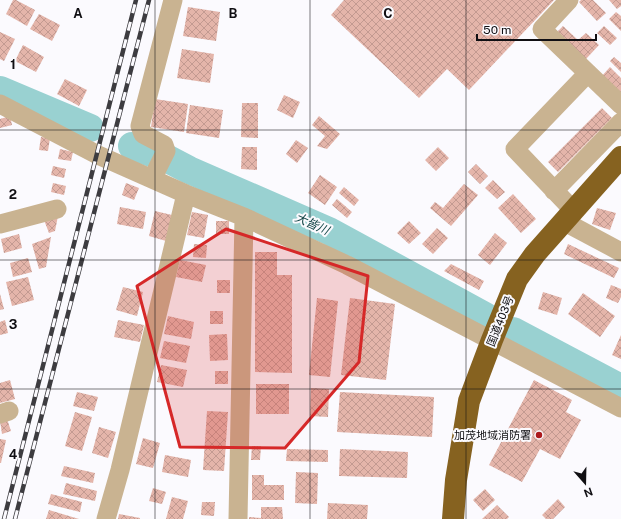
<svg xmlns="http://www.w3.org/2000/svg" width="621" height="519" viewBox="0 0 621 519" font-family="'Public Sans','Noto Sans JP',sans-serif">
<defs>
<pattern id="building-cross-hatch" width="8" height="8" patternUnits="userSpaceOnUse"><rect width="8" height="8" fill="#e4b5aa"/><path d="M0 0l8 8M0 8l8-8" fill="none" stroke="#c39a91"/></pattern>
</defs>
<rect width="100%" height="100%" fill="#fbfafe"/>
<g fill="none" stroke-linecap="round" stroke-linejoin="round">
<!-- river -->
<path stroke="#99d1d1" stroke-width="28" d="M0,90l90,38
M132,146l36,13 21,11 140,61 156,85
M513,331l108,57"/>
</g>
<!-- building -->
<path fill="url(#building-cross-hatch)" d="M13,0h3l19,10 -8,16 -21,-12z
M344,0h210l-85,90 -22,-21 -28,29 -88,-83z
M581,0h12l13,13 -9,8 -18,-19z
M609,0h12v6l-4,3z
M188,7l32,5 -4,29 -33,-5z
M616,12l5,4v15l-12,-12z
M39,14l21,11 -8,16 -22,-12z
M563,26l15,14 8,-7 13,12 -13,14 -29,-27z
M604,26l13,12 -7,7 -13,-12z
M0,32l15,7 -11,22 -4,-2z
M23,45l21,12 -8,15 -21,-11z
M182,49l32,5 -4,29 -33,-5z
M614,57l7,6v9l-11,-11z
M610,67l11,11v17l-20,-18z
M65,79l22,11 -8,16 -22,-12z
M284,95l16,7 -7,16 -16,-8z
M155,99l33,5 -4,28 -33,-5z
M242,103h16v35l-17,-1z
M190,105l33,5 -4,28 -33,-5z
M602,108l10,10 -54,54 -10,-10z
M10,116l2,9 -12,3v-9z
M319,116l21,18 -13,15 -10,-3 8,-10 -13,-11z
M41,137l9,1 -2,13 -9,-1z
M296,140l12,8 -11,15 -11,-9z
M242,147h15v23l-16,-1z
M438,147l11,11 -13,13 -11,-11z
M60,149l13,3 -2,9 -13,-2z
M476,164l12,12 -8,8 -12,-12z
M53,166l13,3 -2,9 -13,-3z
M320,175l17,12 -12,18 -17,-12z
M493,180l12,12 -8,7 -12,-11z
M53,183l13,3 -2,9 -13,-3z
M126,183l13,5 -5,12 -12,-5z
M464,184l14,11 -27,31 -21,-18 5,-6 8,6z
M344,187l15,13 -5,6 -15,-13z
M513,194l23,25 -15,14 -23,-25z
M337,199l15,13 -5,6 -15,-13z
M120,207l26,5 -3,17 -26,-5z
M597,208l19,5 -6,17 -18,-6z
M155,211l17,4 -6,26 -17,-5z
M192,212l16,3 -4,23 -17,-3z
M58,216l-3,15 -6,2 -5,-13z
M216,221h13v13h-13z
M409,221l12,12 -12,11 -12,-11z
M437,228l11,10 -15,16 -11,-10z
M495,233l12,10 -17,22 -12,-10z
M19,234l3,14 -18,5 -3,-14z
M51,237l-5,30 -7,2 -7,-25z
M194,244l13,1 -1,13 -13,-1z
M568,244l51,24 -5,10 -50,-24z
M255,252h22v23h15v98l-37,-1z
M28,258l4,14 -19,5 -3,-14z
M180,260l26,5 -4,17 -26,-5z
M451,264l33,17 -5,9 -35,-19z
M28,277l6,23 -22,6 -6,-24z
M217,280h13v13h-13z
M611,285l10,4v8l-3,6 -12,-5z
M123,287l20,5 -6,24 -21,-6z
M543,292l19,6 -5,17 -19,-6z
M583,293l32,23 -15,21 -32,-23z
M0,294l4,15 -4,1z
M317,298l21,3 -8,76 -21,-2z
M350,298l45,6 -9,76 -45,-5z
M210,311h13v13h-13z
M168,316l26,6 -3,17 -27,-5z
M5,320l3,13 -8,2v-13z
M118,320l26,5 -4,17 -26,-5z
M227,334l1,26 -18,1 -1,-26z
M621,335v24l-9,-4z
M164,341l26,5 -4,17 -26,-5z
M161,365l26,5 -4,17 -26,-5z
M215,371h13v13h-13z
M10,380l5,19 -15,4v-20z
M534,380l38,20 -6,12 15,8 -21,39 -20,-10 -18,33 -33,-17z
M256,384h33v30h-33z
M311,388l18,1 -1,28 -18,-1z
M77,392l21,5 -4,14 -21,-5z
M340,392l94,5 -2,40 -95,-5z
M207,411l21,1 -4,59 -21,-1z
M75,412l17,5 -10,34 -17,-5z
M7,419l4,12 -9,3 -2,-13z
M99,427l17,5 -8,26 -16,-5z
M143,438l17,5 -7,25 -17,-4z
M0,439l6,1 -5,23h-1z
M252,446h9l-1,14h-9z
M287,449l41,1v12l-42,-1z
M340,449l68,3 -1,26 -68,-2z
M165,455l26,5 -3,17 -26,-5z
M64,466l31,7 -2,10 -32,-7z
M296,472l22,1 -1,31 -22,-1z
M252,475h12v10h20v15h-32z
M66,483l31,8 -2,10 -32,-7z
M153,488l13,4 -4,12 -13,-3z
M485,489l10,11 -12,11 -10,-11z
M51,494l31,8 -2,10 -32,-8z
M172,497l16,4 -5,18h-17z
M558,499l7,8 -12,12h-7l-4,-4z
M202,502h13l-1,14 -13,-1z
M328,503l40,2 -1,14h-40z
M497,505l12,12 -2,2h-25z
M261,507h21l1,12h-34v-2l12,1z
M49,510l30,9h-33z
M119,514l21,4v1h-22z"/>
<g fill="none" stroke-linecap="round" stroke-linejoin="round">
<!-- street -->
<path stroke="#c9b391" stroke-width="19" d="M569,0l-27,29 79,76
M0,104l98,51 88,39 58,23 103,48 274,143
M154,179l3,-10 9,-18 -2,-6 -21,-11 -3,-8 33,-126
M554,191l67,-69
M573,210l-58,-61 73,-76
M563,221l58,31
M0,224l57,-15
M0,414l9,-3
M106,519l14,-49 66,-276
M238,519l6,-302"/>
<!-- highway -->
<path stroke="#866220" stroke-width="22" d="M453,519l3,-39 13,-79 23,-61 25,-61 18,-25 86,-97"/>
<!-- rail casing -->
<g stroke="#3d3c40" stroke-width="4.5">
<path id="rail" d="M4,519l132,-519
M15,519l134,-519"/>
</g>
<!-- rail -->
<use href="#rail" stroke="#fbfafe" stroke-width="3" stroke-dasharray="9" stroke-linecap="butt"/>
</g>
<!-- marked area -->
<path fill="#d62828" fill-opacity="0.2" stroke="#d62828" stroke-width="3" stroke-linejoin="round" d="M226,229l142,47 -9,86 -74,86 -105,-1 -43,-161z"/>
<!-- grid -->
<path fill="none" stroke="#100f13" stroke-width="1" stroke-opacity="0.55" d="M155,0v519M310,0v519M466,0v519M0,130h621M0,260h621M0,389h621"/>
<!-- markers -->
<circle fill="#ac1a1d" stroke="#fbfafe" stroke-width="1.5" cx="539" cy="435" r="4"/>
<g text-anchor="middle" dominant-baseline="central" stroke-width="4" stroke-linejoin="round" paint-order="stroke">
<!-- street labels -->
<g font-size="11" fill="#100f13" stroke="#fbfafe">
<text transform="translate(500 321) rotate(-68)">国道403号</text>
</g>
<!-- poi labels -->
<g font-size="11" fill="#100f13" stroke="#fbfafe" text-anchor="end">
<text x="531" y="435">加茂地域消防署</text>
</g>
<!-- water labels -->
<g font-size="12" font-style="italic" fill="#134546" stroke="#fbfafe">
<text transform="translate(312 224) rotate(24)">大皆川</text>
</g>
</g>
<g font-size="13" text-anchor="middle" font-weight="bold" fill="#100f13" stroke="#fbfafe" stroke-width="4" stroke-linejoin="round" paint-order="stroke">
<text x="78" y="18">A</text>
<text x="233" y="18">B</text>
<text x="388" y="18">C</text>
<text x="13" y="69">1</text>
<text x="13" y="199">2</text>
<text x="13" y="329">3</text>
<text x="13" y="459">4</text>
</g>
<!-- north arrow -->
<g transform="translate(585 483) rotate(160)" stroke="#fbfafe" stroke-width="3" paint-order="stroke">
<path d="M0-3L7 15L0 10L-7 15Z" fill="#100f13"/>
<text y="-6" font-size="11" font-weight="bold" text-anchor="middle" fill="#100f13">N</text>
</g>
<!-- scale -->
<path d="M477 34v6h119v-6" fill="none" stroke="#100f13" stroke-width="2"/>
<text x="483" y="34" font-size="12" fill="#100f13" stroke="#fbfafe" stroke-width="3" paint-order="stroke">50 m</text>
</svg>
